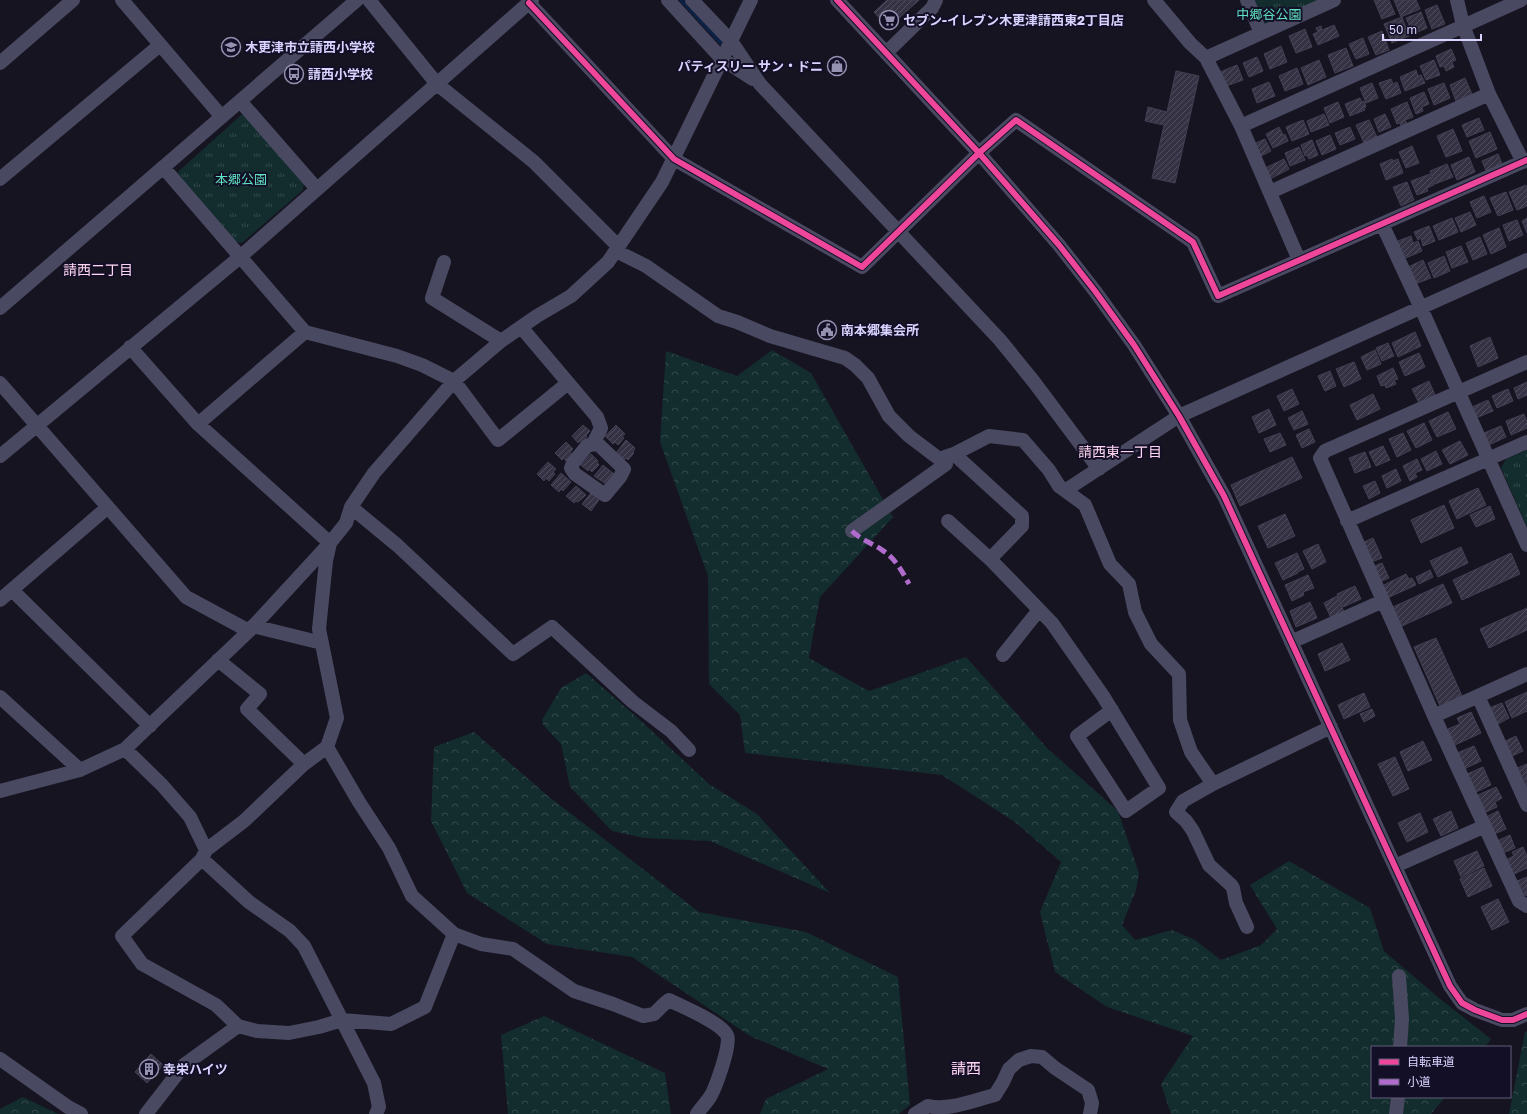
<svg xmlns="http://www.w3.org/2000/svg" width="1527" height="1114" viewBox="0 0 1527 1114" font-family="'Golos Text','Noto Sans JP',sans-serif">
<defs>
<pattern id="grass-tufts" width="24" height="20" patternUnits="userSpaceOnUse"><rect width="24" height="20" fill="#132c2d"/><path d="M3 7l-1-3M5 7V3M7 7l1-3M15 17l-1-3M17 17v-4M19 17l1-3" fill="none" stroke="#354a4c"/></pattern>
<pattern id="forest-crowns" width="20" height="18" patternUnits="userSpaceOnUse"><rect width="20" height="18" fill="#132c2d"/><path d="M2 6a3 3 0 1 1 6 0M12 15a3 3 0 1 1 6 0" fill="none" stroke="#354a4c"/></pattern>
<pattern id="building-hatch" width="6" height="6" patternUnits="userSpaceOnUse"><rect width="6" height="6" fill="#343243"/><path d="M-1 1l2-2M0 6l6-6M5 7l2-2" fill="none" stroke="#514f5f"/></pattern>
</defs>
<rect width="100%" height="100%" fill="#161421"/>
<!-- grass -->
<path fill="url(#grass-tufts)" d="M1248,0h86l-73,33z
M241,115h4l59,66 -1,9 -61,53 -8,-1 -57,-65 2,-6z
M1527,450v77l-26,-59 5,-9z"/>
<!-- forest -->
<path fill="url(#forest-crowns)" d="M772,350l39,23 82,144 -73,80 -11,61 60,33 97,-34 82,92 70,62 21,62 -3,17 -14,35 13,15 37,-10 23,10 26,20 40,-15 16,-16 -27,-44 39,-24 81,47 14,43 55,47 52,41 -6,8h-113v50h73l-14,17h-260l-10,-30 32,-48 -86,-29 -52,-35 -15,-60 21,-50 -46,-40 -73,-47 -197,-22 -5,-38 -31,-31 -1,-108 -48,-134 6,-91 71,25z
M586,673l53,46 70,65 48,30 73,79 -120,-52 -66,-3 -32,-7 -42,-44 -9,-43 -18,-19 -1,-5 19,-32z
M474,732l74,64 151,116 107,20 92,45 12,128 -11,9h-139l6,-15 62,-30 -78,-33 -118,-79 -85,-13 -80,-51 -36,-72 3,-74z
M544,1016l121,57 6,41h-163l-7,-79z
M1527,1031v83h-18l16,-82z
M23,1097l35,17h-58v-5z"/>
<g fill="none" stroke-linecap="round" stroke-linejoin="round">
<!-- stream -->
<path stroke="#0d2144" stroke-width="4" d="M681,0l40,43"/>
</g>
<!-- building -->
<path fill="url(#building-hatch)" stroke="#433f54" d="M887,0h32l-31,28 -14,-16z
M1374,0h15l6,14 -13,5z
M1394,0h22l4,9 -19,8z
M1437,5l8,19 -13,5 -7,-19z
M1421,12l6,16 -14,6 -7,-16z
M1402,17l7,19 -17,7 -8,-19z
M1334,25l5,11 -21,9 -5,-11 5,-2 -2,-4 5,-2 1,4z
M1305,29l7,18 -16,6 -7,-17z
M1382,31l7,19 -13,5 -8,-18z
M1363,38l6,16 -13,5 -7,-15z
M1281,46l6,16 -17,7 -6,-15z
M1346,48l7,18 -18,7 -7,-18z
M1451,49l5,11 -4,2 2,5 -8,4 -2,-5 -4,1 -4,-11z
M1257,57l6,14 -14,6 -6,-14z
M1319,60l7,17 -18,8 -7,-17z
M1434,60l6,15 -14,5 -6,-14z
M1237,65l6,15 -17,6 -6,-14z
M1297,68l6,16 -18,7 -6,-15z
M1416,70l2,6 3,-1 4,8 -20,8 -5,-14z
M1176,71l23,5 -24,107 -23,-5 12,-53 -19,-4 3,-14 19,5z
M1465,78l7,16 -16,7 -6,-16z
M1391,79l2,5 4,-2 4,11 -15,6 -7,-16z
M1269,82l6,14 -18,7 -5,-14z
M1372,83l6,15 -12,5 -6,-15z
M1444,83l6,15 -16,7 -6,-16z
M1424,92l5,12 -7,3 1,4 -7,3 -6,-16z
M1360,98l2,4 2,-1 2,6 -2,1 1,2 -15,6 -5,-12z
M1338,102l6,15 -14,6 -6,-15z
M1407,102l6,15 -8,3 2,4 -6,2 -1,-3 -3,1 -6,-15z
M1324,114l5,11 -18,7 -4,-11z
M1385,114l6,13 -12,5 -5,-13z
M1479,118l5,12 -17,7 -5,-12z
M1303,120l6,14 -17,7 -6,-14z
M1369,120l8,17 -13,6 -8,-18z
M1279,127l4,8 2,-1 3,7 -15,7 -7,-14z
M1350,127l5,12 -15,6 -5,-12z
M1453,129l9,22 -16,6 -9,-21z
M1490,132l7,17 -21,9 -7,-17z
M1330,135l6,14 -14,6 -6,-14z
M1265,139l6,12 -14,7 -6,-13z
M1312,140l6,15 -9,4 -2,-4 -2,1 -4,-11z
M1412,146l7,17 -13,5 -7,-16z
M1299,147l6,13 -15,6 -5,-13z
M1498,154l5,12 -16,7 -5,-12z
M1469,157l6,15 -18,8 -6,-15z
M1284,159l5,10 -19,10 -5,-11z
M1392,159l1,2 5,-2 5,14 -17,7 -6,-16z
M1447,164l6,13 -18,7 -5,-13z
M1430,174l4,11 -7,3 1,3 -11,4 -6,-14z
M1407,182l7,18 -13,6 -8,-19z
M1526,185l1,4v17l-10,4 -8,-18z
M1506,192l7,18 -15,6 -8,-18z
M1484,196l7,16 -14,6 -7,-16z
M1470,212l6,13 -15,7 -6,-14z
M1452,218l6,14 -19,8 -6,-14z
M1527,218v15l-5,-12z
M1517,220l6,15 -14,6 -6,-16z
M1429,226l6,15 -12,5 -2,-8 -3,2 -4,-8z
M1499,228l7,19 -15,7 -8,-19z
M1411,236l2,7 5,-2 4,10 -16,7 -4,-9 -4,1 -3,-8z
M1480,237l7,17 -14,6 -7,-17z
M1461,246l7,16 -16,6 -6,-16z
M1444,256l6,15 -16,7 -6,-15z
M1423,260l8,18 -16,6 -7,-17z
M1415,332l6,14 -23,11 -6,-14z
M1490,337l8,21 -20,9 -8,-21z
M1388,343l6,13 -12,5 -6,-13z
M1375,350l6,14 -14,6 -6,-13z
M1419,353l6,14 -20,9 -6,-14z
M1354,362l7,17 -17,8 -8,-18z
M1393,368l5,11 -4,1 2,4 -10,4 -1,-3 -4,1 -4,-10z
M1330,371l6,15 -11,5 -7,-15z
M1429,381l6,14 -16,8 -7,-14z
M1527,382v13l-9,4 -4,-11z
M1292,389l7,15 -15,7 -7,-15z
M1508,389l5,12 -16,7 -5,-12z
M1373,394l7,15 -23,11 -7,-15z
M1488,400l5,11 -17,7 -4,-11z
M1269,409l7,16 -17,8 -7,-16z
M1302,411l6,13 -14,6 -6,-12z
M1448,412l8,17 -19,8 -8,-16z
M1524,414l3,8v6l-16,7 -5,-14z
M1424,423l8,17 -16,8 -9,-17z
M583,425l7,6 -4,4 1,2 -5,6 -3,-2 -1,2 -6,-7z
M616,425l9,9 -3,2 2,2 -6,7 -3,-3 -2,2 -8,-8z
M1501,426l5,11 -17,8 -5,-12z
M1309,429l6,13 -13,6 -6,-13z
M1280,433l6,12 -16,7 -6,-13z
M1403,433l8,17 -14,7 -8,-18z
M626,440l9,8 -2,4 1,1 -6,7 -2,-2 -2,2 -8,-7z
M1460,441l8,14 -18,9 -8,-14z
M566,442l7,7 -3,3 2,2 -6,7 -2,-3 -2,2 -7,-7z
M1383,446l7,14 -14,6 -7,-14z
M1436,451l6,13 -15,7 -6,-12z
M1365,452l6,15 -16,6 -6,-15z
M591,454l7,7 -1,1 2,3 -7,7 -3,-3 -1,2 -7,-6z
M1292,457l10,21 -62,28 -9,-21z
M1417,459l5,11 -7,3 2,4 -7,4 -7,-15z
M548,462l8,7 -3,3 2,2 -6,7 -3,-3 -2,3 -7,-7z
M603,465l11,9 -8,10 -12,-8z
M1396,469l5,12 -14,7 -5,-12z
M561,473l10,9 -8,9 -2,-2 -2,3 -8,-7z
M1375,481l5,12 -11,6 -6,-13z
M576,486l10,9 -8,7 -2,-1 -2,2 -8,-7z
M1478,488l8,17 -29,14 -8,-18z
M591,493l8,7 -8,11 -9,-7z
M1444,505l10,23 -33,15 -10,-23z
M1490,506l5,13 -19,8 -6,-12z
M1285,514l10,22 -27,12 -10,-22z
M1373,538l9,20 -11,4 -9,-19z
M1318,544l8,18 -14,7 -9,-18z
M1461,547l7,16 -30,14 -8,-16z
M1297,553l7,16 -7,3 1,1 -15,7 -8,-17z
M1511,553l9,21 -58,26 -9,-20z
M1382,563l7,15 -10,4 -7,-15z
M1430,570l3,7 -14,7 -3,-7z
M1406,574l3,5 3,-1 4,7 -31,14 -5,-12z
M1308,575l6,13 -11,4 1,3 -12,6 -7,-16z
M1443,584l9,19 -50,23 -9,-19z
M1355,586l6,13 -18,8 -6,-13z
M1337,596l7,16 -13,6 -7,-15z
M1310,602l7,16 -21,9 -6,-16z
M1527,608v22l-38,18 -9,-19z
M1436,638l26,58 -22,10 -26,-59z
M1342,643l8,17 -25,11 -7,-17z
M1527,692v19l-15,7 -7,-16z
M1364,693l6,14 -26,12 -6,-14z
M1502,703l7,15 -13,7 -7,-17z
M1372,709l3,7 -11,6 -4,-8z
M1471,712l10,21 -26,12 -7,-16 12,-5 -3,-6z
M1516,736l7,15 -13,6 -7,-15z
M1423,741l9,19 -24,11 -8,-19z
M1474,746l7,15 -17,8 -7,-16z
M1395,757l14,32 -16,7 -15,-32z
M1527,764v23l-3,1 -9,-19z
M1483,767l8,18 -15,7 -9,-18z
M1496,787l6,11 -7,4 2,5 -11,5 -8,-17z
M1451,811l7,17 -17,8 -8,-17z
M1498,811l8,18 -14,6 -8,-17z
M1420,813l8,19 -21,10 -9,-19z
M1510,835l5,13 -12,5 -6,-12z
M1523,847l4,9v12l-15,7 -7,-15 9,-4 -2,-4z
M1477,851l7,15 -23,11 -7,-16z
M1484,868l8,18 -24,11 -8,-18z
M1527,877v18l-3,1 -7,-15z
M1498,899l11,23 -17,8 -11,-23z
M151,1054l12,11 -16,18 -12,-11z"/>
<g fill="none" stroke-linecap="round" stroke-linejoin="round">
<!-- minor -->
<path stroke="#4a4962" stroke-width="14" d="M122,0l100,117
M369,0l68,84 97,78 85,85
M668,0l54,59 31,20
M692,0l39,41 29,43 240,256 34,42 65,87
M837,0l142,153 80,92 36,46 39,54 45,71 45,80 226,490 12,17 13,7 27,10h11l14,-6
M1154,0l36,43 16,15 35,68 58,134
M1247,0l14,33
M1457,0l6,25 26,69 34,68
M529,3l145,156 188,108 117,-114 37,-33 177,122 25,54 309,-136
M886,53l46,-45 4,-8
M1206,58l128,-58
M0,63l73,-63
M240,101l77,88
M1241,126l280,-126
M163,167l142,165 92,24 25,9 32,16 44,59 70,-57
M0,179l160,-134
M1270,192l219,-98
M1382,224l39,84 106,237
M616,251l30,15 72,50 19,6 33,14 75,22 10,7 13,13 21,38 20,20 37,28
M444,262l-12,36 69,43
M0,308l357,-308
M521,327l76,90 4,11 -8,16 -6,2 -14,17 -2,5 4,6 30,21 15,-18 4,-8 -25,-24 -6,-1
M130,347l68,77 132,119 -4,18 -7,68 18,89 -10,29 -23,17 -60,57 -38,29 -4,9 -80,77 20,28 74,41 22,21 -54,39 -38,49
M1527,362l-202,89 -5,7 114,258 85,185 8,5
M0,383l186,214 63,34
M198,424l107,-92
M954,454l68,62v10l-32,33
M0,456l240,-199 292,-257
M1066,490l113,-74 348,-156
M351,507l46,38 116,109 39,-27 81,75 38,29 18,19
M948,521l42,38 62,64 51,73 56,92 -33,23 -49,-75 35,-26
M1347,521l180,-79
M852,531l94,-67 -1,-7 9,-3 35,-18 34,4 26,30 10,16 26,19 25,59 19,20 6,28 16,32 28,30 1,46 11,32 22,32
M12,590l138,136
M0,600l108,-93
M253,626l69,17
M1291,642l92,-41
M1003,655l36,-45
M218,660l42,34 -13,15 57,55
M1478,696l49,109
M0,697l80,73
M1434,716l93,-42
M327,747l32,55 30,46 23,48 42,38 27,10 32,5 61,42 39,13 30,12 11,-2 9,-9 6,-5c14,7 51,22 58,35 5,8 -12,54 -17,62 -4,6 -9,11 -13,17
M125,749l37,36 28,32 16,33
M0,791l80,-21 45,-21 124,-118 81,-88 16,-20 5,-16 23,-34 80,-92 47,-40 36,-25 34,-20 37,-34 54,-80 89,-182
M202,859l47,43 41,29 14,15 70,137 5,24 -3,7
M1395,866l90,-40
M1247,927l-11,-24 -3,-15 -2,-3 -22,-20 -16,-34 -7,-10 -10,-9 7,-11 30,-17 118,-57
M1399,976l3,43 -2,28
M238,1026l19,5 32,2 30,-6 23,-7 49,4 34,-17 29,-73
M0,1059l68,48 13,7
M915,1114l13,-8c21,5 46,-6 67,-11l8,-13 6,-13 10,-9 12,-4 11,1 13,11 33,22 4,13 -2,11
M1396,1114l2,-17"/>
<!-- quiet -->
<path stroke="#b06ccc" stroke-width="5" stroke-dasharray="10 5" stroke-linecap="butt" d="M852,531c9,9 20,12 30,19 13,8 20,21 27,34"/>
<!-- cycleway casing -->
<g stroke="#130f26" stroke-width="8">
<path id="cycleway" d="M837,0l142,153 80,92 36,46 39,54 45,71 45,80 226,490 12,17 13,7 27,10h11l14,-6
M529,3l145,156 188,108 117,-114 37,-33 177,122 25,54 309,-136"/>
</g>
<!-- cycleway -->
<use href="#cycleway" stroke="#ed469a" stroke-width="6"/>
</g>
<!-- icons -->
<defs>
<g id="supermarket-ring" transform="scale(1)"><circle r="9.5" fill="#130f26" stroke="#9591b1" stroke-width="1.5"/><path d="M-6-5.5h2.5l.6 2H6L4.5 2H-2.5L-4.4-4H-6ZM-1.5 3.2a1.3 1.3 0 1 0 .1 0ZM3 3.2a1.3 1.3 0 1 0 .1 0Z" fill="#9591b1"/></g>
<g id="school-ring" transform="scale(1)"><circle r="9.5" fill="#130f26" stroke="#9591b1" stroke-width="1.5"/><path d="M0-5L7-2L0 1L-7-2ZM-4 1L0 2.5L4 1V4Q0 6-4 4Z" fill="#9591b1"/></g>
<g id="shop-ring" transform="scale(1)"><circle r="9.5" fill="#130f26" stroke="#9591b1" stroke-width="1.5"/><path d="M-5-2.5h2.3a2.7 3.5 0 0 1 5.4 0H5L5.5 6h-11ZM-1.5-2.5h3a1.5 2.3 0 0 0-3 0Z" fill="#9591b1"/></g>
<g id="bus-ring" transform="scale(1)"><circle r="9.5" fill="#130f26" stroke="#9591b1" stroke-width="1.5"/><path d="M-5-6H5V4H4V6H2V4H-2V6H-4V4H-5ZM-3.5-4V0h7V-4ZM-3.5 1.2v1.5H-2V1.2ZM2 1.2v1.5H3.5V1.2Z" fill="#9591b1"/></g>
<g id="civic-ring" transform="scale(1)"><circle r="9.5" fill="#130f26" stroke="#9591b1" stroke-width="1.5"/><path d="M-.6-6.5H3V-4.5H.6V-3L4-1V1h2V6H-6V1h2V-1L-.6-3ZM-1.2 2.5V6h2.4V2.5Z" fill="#9591b1"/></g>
<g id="building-ring" transform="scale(1)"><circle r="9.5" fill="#130f26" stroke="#9591b1" stroke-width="1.5"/><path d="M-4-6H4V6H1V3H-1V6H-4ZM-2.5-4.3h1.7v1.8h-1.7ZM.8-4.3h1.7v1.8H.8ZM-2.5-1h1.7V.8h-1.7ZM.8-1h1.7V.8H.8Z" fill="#9591b1"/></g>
</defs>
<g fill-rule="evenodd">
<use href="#supermarket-ring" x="889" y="20"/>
<use href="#school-ring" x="231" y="47"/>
<use href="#shop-ring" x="837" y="66"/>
<use href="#bus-ring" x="294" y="74"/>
<use href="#civic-ring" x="827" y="330"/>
<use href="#building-ring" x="149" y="1069"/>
</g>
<g text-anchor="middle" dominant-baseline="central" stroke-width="4" stroke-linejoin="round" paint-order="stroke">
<!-- park labels -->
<g font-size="13" fill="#5fe0c0" stroke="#130f26">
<text x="1269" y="14">中郷谷公園</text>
<text x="241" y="179">本郷公園</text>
</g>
<!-- poi labels -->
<g font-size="13" font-weight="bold" fill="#d9d4ff" stroke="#130f26" text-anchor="start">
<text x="903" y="20">セブン-イレブン木更津請西東2丁目店</text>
<text x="245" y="47">木更津市立請西小学校</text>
<text x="823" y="66" text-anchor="end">パティスリー サン・ドニ</text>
<text x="308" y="74">請西小学校</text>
<text x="841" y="330">南本郷集会所</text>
<text x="163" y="1069">幸栄ハイツ</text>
</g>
<!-- neighbourhood labels -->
<g font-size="14" fill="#ffd6f0" stroke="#130f26">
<text x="98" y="269">請西二丁目</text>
<text x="1120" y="451">請西東一丁目</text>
</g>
<!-- quarter labels -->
<g font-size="15" fill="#ffd6f0" stroke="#130f26">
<text x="966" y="1068">請西</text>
</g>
</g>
<!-- legend -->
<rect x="1371" y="1046" width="140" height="52" fill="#130f26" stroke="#625e7d"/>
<rect x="1379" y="1059" width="20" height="6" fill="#ed469a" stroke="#625e7d"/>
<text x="1407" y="1066" font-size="12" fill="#d9d4ff">自転車道</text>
<rect x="1379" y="1079" width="20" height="6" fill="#b06ccc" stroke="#625e7d"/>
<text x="1407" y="1086" font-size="12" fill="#d9d4ff">小道</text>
<!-- scale -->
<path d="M1383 34v6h98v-6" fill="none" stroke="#d9d4ff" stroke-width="2"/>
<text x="1389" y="34" font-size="12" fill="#d9d4ff" stroke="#130f26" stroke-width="3" paint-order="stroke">50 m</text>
</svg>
